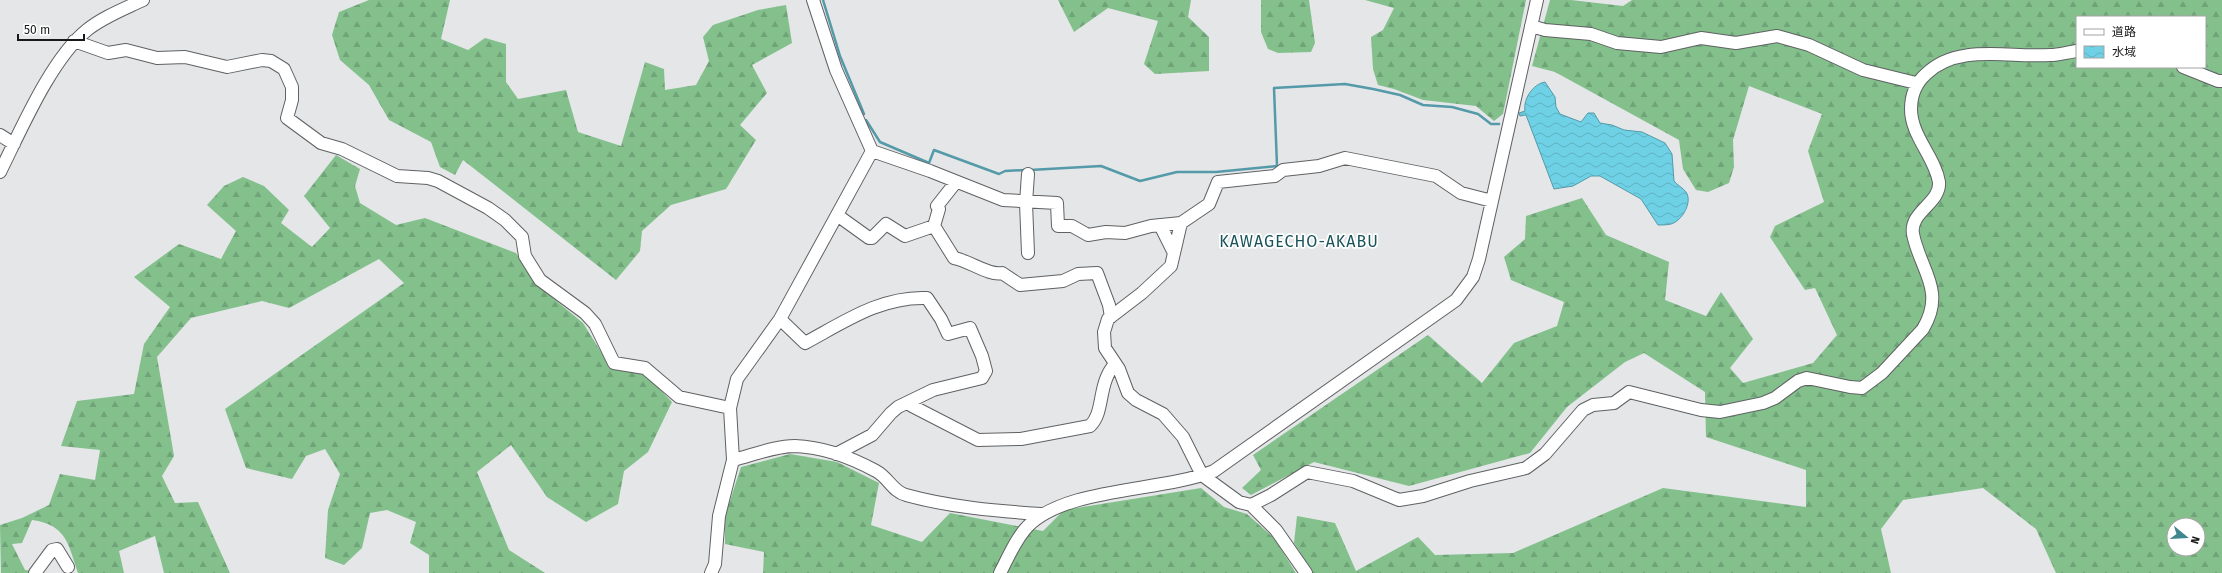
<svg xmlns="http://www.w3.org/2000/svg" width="2222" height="573" viewBox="0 0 2222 573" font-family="'Fira Sans','Noto Sans JP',sans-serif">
<defs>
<pattern id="forest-firs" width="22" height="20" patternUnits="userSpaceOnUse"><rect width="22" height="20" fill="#83c08c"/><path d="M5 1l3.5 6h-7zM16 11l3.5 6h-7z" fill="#70a478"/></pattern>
<pattern id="water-waves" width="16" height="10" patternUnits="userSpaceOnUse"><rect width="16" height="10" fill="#6ed1e5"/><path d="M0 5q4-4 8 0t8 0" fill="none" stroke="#5fb3c4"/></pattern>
</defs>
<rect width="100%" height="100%" fill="#e4e6e8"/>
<!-- forest -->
<path fill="url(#forest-firs)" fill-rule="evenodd" d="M369,0h81l-9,39 27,11 17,-12 21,6v38l12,17 48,-9 12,42 43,14 24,-84 19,7 1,21 31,-5 13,-24 -6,-24 10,-12 45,-15 28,-5 6,38 -40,22 15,28 -27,32 16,15 -30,49 -55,16 -29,26 -2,20 -24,29 -153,-120 -8,15 -15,-8 -9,-25 -42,-22 -20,-35 -29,-25 -8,-25 7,-23z
M1058,0h133l-3,17 21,20v34l-54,3 -11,-10 14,-43 -50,-13 -34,24z
M1261,0h48l6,43 -4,9 -33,1 -10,-4 -7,-17z
M1365,0h161l-23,114 -9,7 -18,-15 -53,-6 -29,-11 -16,-4 -5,-16 -2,-32 12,-7 11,-22z
M1550,0h21l52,6 9,-6h590v573h-166l-20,-44 -53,-41 -80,12 -22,29 10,44h-578l-19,-30 3,-27 38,7 21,48 62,-34 17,18 78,-2 150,-65 143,19v-37l-100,-33 -1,-45 -61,-39 -19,9 -58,45 -37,46 -121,33 -95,-24 -63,33 -9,-7 19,-18 -8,-15 175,-120 54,48 32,-40 43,-17 7,-24 -53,-22 -7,-23 21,-18 1,-23 56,-18 24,37 63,27 -4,38 41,16 15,-24 32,47 -23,29 13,15 70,-20 24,-28 -22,-47 -10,2 -35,-53 5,-11 49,-24 -16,-51 14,-37 -73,-28 -16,54 1,27 -5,16 -21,9 -12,-2 -13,-21 -4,-29 -124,-68 -23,-6zM2077,17h128v50h-128zM2174,525h24v24h-24z
M336,155l24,14 -5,17 5,17 36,22 29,-7 91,35 21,32 46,38 28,45 31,3 30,31 -24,50 -24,19 -6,33 -32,18 -39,-25 -36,-52 -34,27 32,78 36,23h-116v-18l-19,-12 6,-21 -29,-12 -17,3 -8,35 -18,17 -19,-7 3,-48 12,-36 -15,-25 -19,7 -14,23 -46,-11 -21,-59 179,-126 -25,-24 -90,49 -27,-7 -71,17 -34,39 17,99 -12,20 13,27 23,-1 32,71h-66l-9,-37 -36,15 5,22h-46c-10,-29 -11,-48 -46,-53l-10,23 -10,1 13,26 19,3h-43l-1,-48 22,-7 27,-13 11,-31 35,6 5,-30 -39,-4 16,-45 57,-7 10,-50 26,-37 -36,-30 45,-33 42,15 15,-28 -29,-26 17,-19 19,-9 21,9 25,24 -8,13 31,24 18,-19 -26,-32z
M790,454l47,8 42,21 -8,42 51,17 28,-29 93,18 21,-21 137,-22 23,19 23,7 27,24 22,35h-533l1,-21 -39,-8v-28l16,-49z"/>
<!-- water -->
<path fill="url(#water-waves)" stroke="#549aa8" d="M1545,82l10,15 1,10 4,7 21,8 7,-9h6l6,10 12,2 12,5 18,2 23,11 7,11 2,27c3,4 9,7 12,11 7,10 -4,29 -15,32 -4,1 -9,1 -13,1l-17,-26 -41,-23h-9l-18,10 -19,3 -28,-74 -6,1 -1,-3 6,-2c-2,-12 8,-27 20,-29z"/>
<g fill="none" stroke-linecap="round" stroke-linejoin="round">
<!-- stream -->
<path stroke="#549aa8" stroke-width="2.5" d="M823,0l17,56 24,58
M866,120l14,22 49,21 5,-13 65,24 6,-3 20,-1
M1030,170l71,-4 39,15 37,-9h39l61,-6 -3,-78 71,-4 28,5 27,6 23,10 29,2 26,7 13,10h8"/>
<!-- minor casing -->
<g stroke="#5f6163" stroke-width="14">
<path id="minor" d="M813,0l23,70 36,81 58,20 73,29 54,3 1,23h14l16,9 18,-3 19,1 26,-7 30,-3 28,-19 9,-22 57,-6 8,-6 36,-4 26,-8 91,18 25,17 31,8
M1531,26l14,4 46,4 26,9 44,4 40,-9 35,5 41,-7 32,9 54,25 53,13
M74,41l34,12 18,-3 31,8 28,-1 42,10 35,-7 9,1 13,8 8,18v13l-5,18 34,25 21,6 55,27 31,2 10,3 50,27 17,12 17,17 3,19 15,24 45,33 10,11 19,39 31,5 34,29 51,11
M2183,67l35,14h4
M0,135l14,9
M0,172c21,-42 51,-113 87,-142 16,-13 37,-21 56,-30
M956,182l-19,24 2,3 -5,17 20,32c16,3 35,18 48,15l18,12 43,-4 15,-7 19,-1 12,32 2,12
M837,215l32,23h3l14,-14 19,12 29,-10
M1181,223l-10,43 -29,27 -34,26 -4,13 1,16 14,21 9,24 8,7 27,14 20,23 19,38 37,27 12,3 25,25 30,43
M1160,225l14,28
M1028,253l-2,-50 2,-29
M780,319l25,24c39,-21 76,-47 122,-45l14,21 7,15 22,-6 12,28 4,15 -4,7 -49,12 -35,17 -7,6 -19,22 -36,19
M909,403l3,3 66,34 43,-1 69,-13c15,-14 7,-42 25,-62
M733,460c20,-5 42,-14 62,-14 28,1 57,12 81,25 12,6 17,21 30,24 43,12 90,16 135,19
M1251,505l20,-10 36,-23 46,9 46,19 24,-4 47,-15 56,-13 19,-14 38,-44 10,-5 21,-2 15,-11 72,18 19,2 43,-9 12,-5 23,-17 9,-3 43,9 12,1 20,-15 41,-44c23,-39 -3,-59 -10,-95 -4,-22 28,-31 26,-52 -4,-25 -28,-46 -28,-73 0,-14 5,-26 15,-35 32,-31 83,-16 124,-19 9,0 18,-3 27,-4
M35,573l17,-23 5,-1 11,18
M711,573l4,-9 4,-48 14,-56 -3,-52 7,-29 43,-60 92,-168
M1000,573c8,-15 16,-35 28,-47 39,-39 133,-34 186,-55l242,-171 17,-23 6,-18 58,-259"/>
</g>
<!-- minor -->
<use href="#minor" stroke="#fff" stroke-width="12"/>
</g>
<g text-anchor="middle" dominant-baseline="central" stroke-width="3.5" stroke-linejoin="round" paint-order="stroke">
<!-- quarter labels -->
<g font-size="16" letter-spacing="1" fill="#19545b" stroke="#fff">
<text x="1299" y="241">KAWAGECHO-AKABU</text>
</g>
</g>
<!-- legend -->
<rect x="2076" y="16" width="130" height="52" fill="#ffffff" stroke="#a3a3a3"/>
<rect x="2084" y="29" width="20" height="6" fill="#ffffff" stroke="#a3a3a3"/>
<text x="2112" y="36" font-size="12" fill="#181819">道路</text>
<rect x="2084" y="46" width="20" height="12" fill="url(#water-waves)" stroke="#a3a3a3"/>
<text x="2112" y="56" font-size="12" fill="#181819">水域</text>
<!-- north arrow -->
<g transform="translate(2186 537) rotate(108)"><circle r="19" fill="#ffffff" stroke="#a3a3a3"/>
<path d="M0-3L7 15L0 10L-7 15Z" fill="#3f868e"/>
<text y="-6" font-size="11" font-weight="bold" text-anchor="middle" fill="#181819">N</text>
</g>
<!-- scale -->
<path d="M18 34v6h66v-6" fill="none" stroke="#181819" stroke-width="2"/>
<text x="24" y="34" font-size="12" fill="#181819" stroke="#ffffff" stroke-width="3" paint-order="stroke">50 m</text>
</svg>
